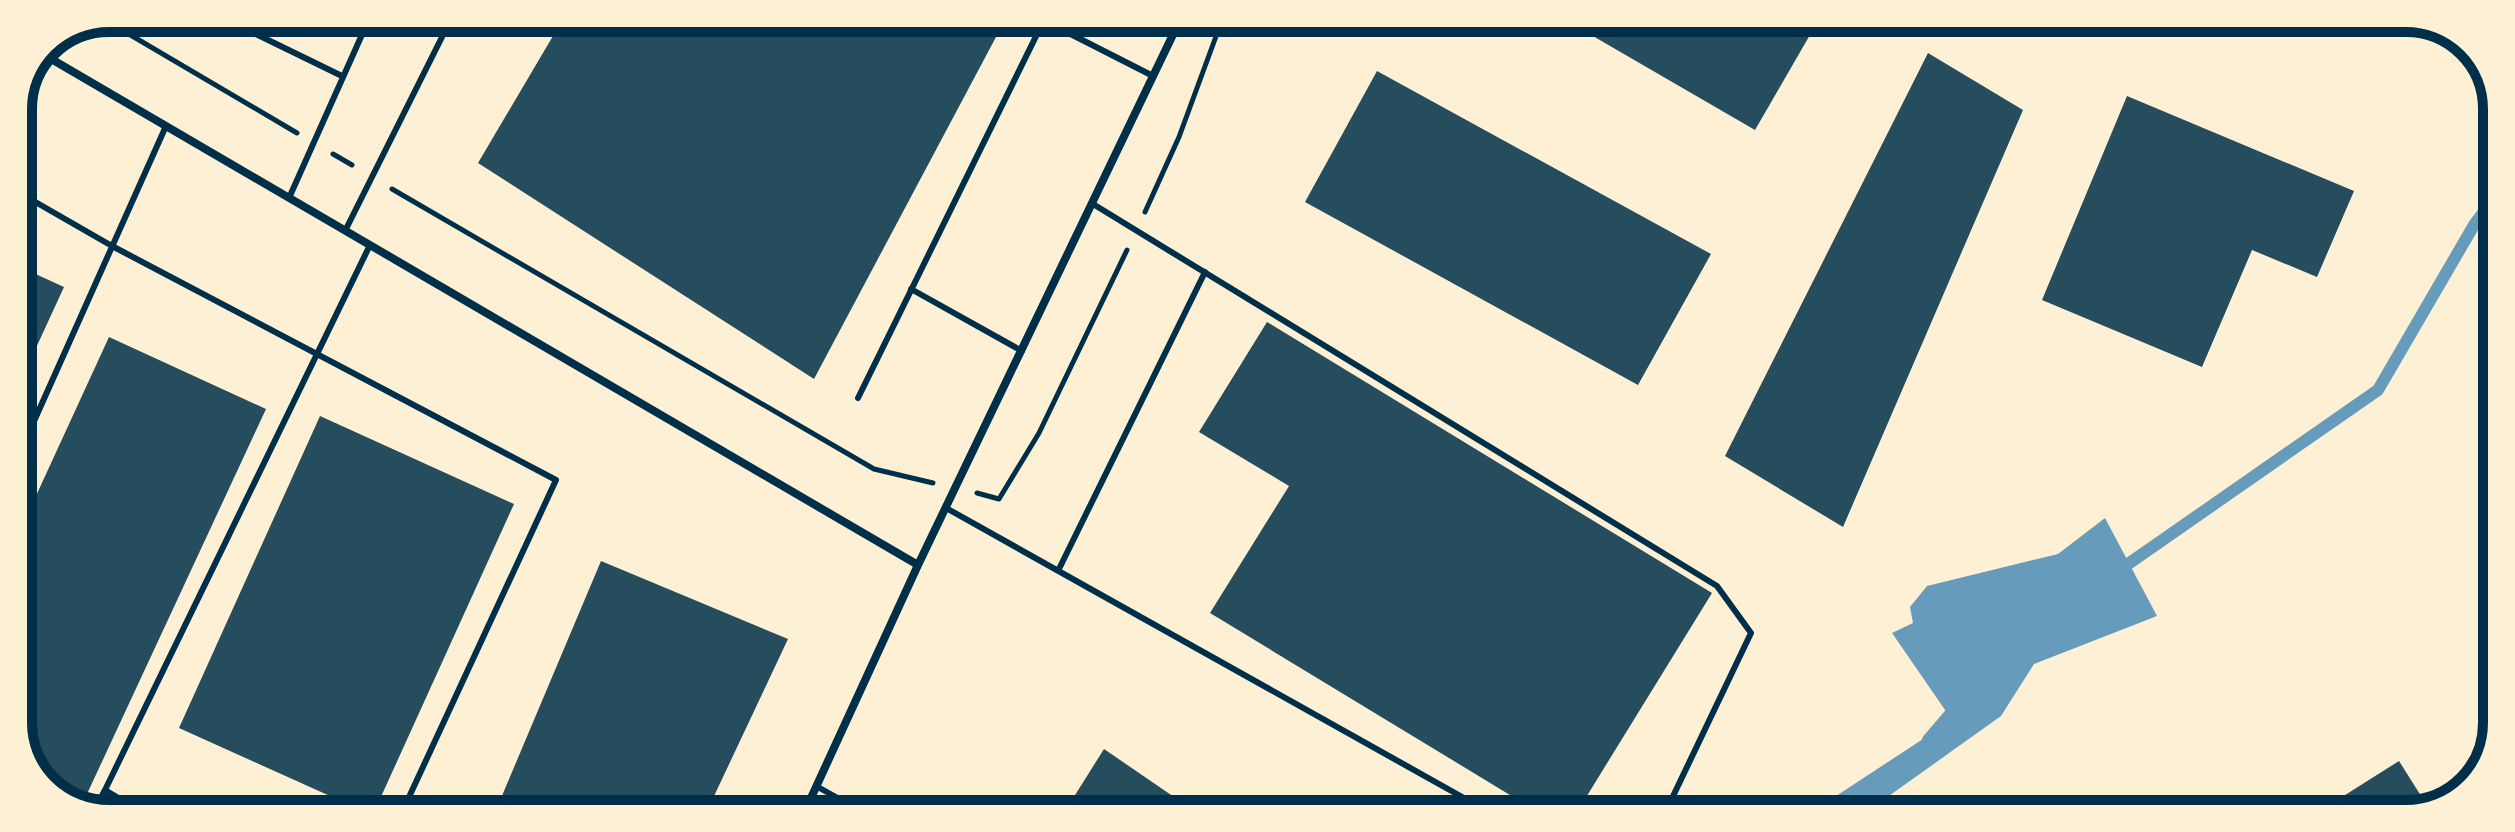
<svg xmlns="http://www.w3.org/2000/svg" width="2515" height="832" viewBox="0 0 2515 832" font-family="'Work Sans',sans-serif">
<rect width="100%" height="100%" fill="#fdf0d5"/>
<!-- water -->
<path fill="#669bbc" d="M2105,518l52,98 -123,48 -33,52 -136,97h-36l4,-15 119,-78 -60,-87 21,-10 -3,-16 17,-21 131,-32z"/>
<g fill="none" stroke-linecap="round" stroke-linejoin="round">
<!-- stream -->
<path stroke="#669bbc" stroke-width="12" d="M2118,571l260,-181 96,-165 22,-29
M1928,740l30,-35"/>
</g>
<!-- building -->
<path fill="#264d5e" d="M563,19l407,1 26,17 -182,342 -336,-216z
M1567,21h251l-63,109z
M1928,53l95,57 -180,417 -118,-71z
M1377,71l334,183 -73,131 -333,-183z
M2127,96l227,95 -37,86 -65,-27 -50,117 -160,-67z
M18,266l46,21 -46,100z
M1267,322l445,271 -135,219h-39l-328,-199 79,-127 -90,-54z
M109,337l157,72 -186,400 -43,-30 -19,-49v-195z
M320,416l194,88 -139,306h-14l-182,-82z
M601,561l187,78 -81,172 -211,-1z
M1104,749l92,63 -131,-1z
M2399,761l29,46 -21,7h-92z"/>
<g fill="none" stroke-linecap="round" stroke-linejoin="round">
<!-- path -->
<path stroke="#003049" stroke-width="5" d="M105,20l192,113
M333,154l19,11
M392,189l482,280 59,14
M1145,212l34,-75 43,-117
M977,493l22,6 40,-66 88,-183"/>
<!-- service -->
<path stroke="#003049" stroke-width="6" d="M223,18l119,58
M1043,20l110,56
M49,58l9,-19
M18,192l94,54 444,234 -153,330
M289,198l80,-179
M1093,204l624,382 34,47 -86,180
M345,231l106,-212
M911,289l111,62
M858,398l186,-378
M18,457l148,-331
M946,508l543,304
M1059,569l146,-297
M816,786l45,25
M95,809l10,-19
M137,809l-32,-19 265,-545"/>
<!-- minor -->
<path stroke="#003049" stroke-width="8" d="M41,53l877,512
M805,811l113,-246 262,-545"/>
</g>
<!-- crop -->
<path d="M0 0H2515V832H0ZM109 32H2406A77 77 0 0 1 2483 109V723A77 77 0 0 1 2406 800H109A77 77 0 0 1 32 723V109A77 77 0 0 1 109 32Z" fill="#fdf0d5" fill-rule="evenodd"/>
<path fill="none" stroke="#003049" stroke-width="10" d="M109 32H2406A77 77 0 0 1 2483 109V723A77 77 0 0 1 2406 800H109A77 77 0 0 1 32 723V109A77 77 0 0 1 109 32Z"/>
</svg>
